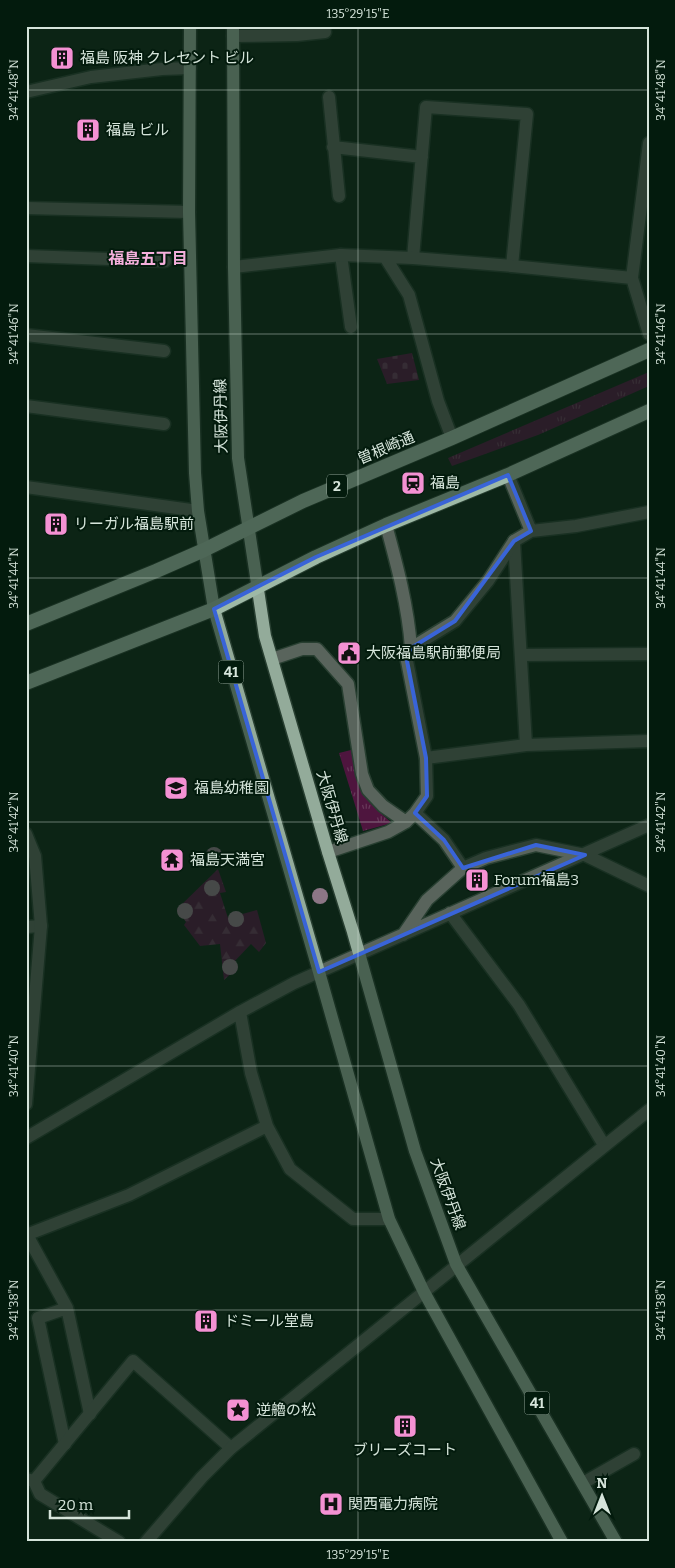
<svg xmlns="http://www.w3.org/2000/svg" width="675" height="1568" viewBox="0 0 675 1568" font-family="Bitter,'Noto Sans JP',serif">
<defs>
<pattern id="grass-tufts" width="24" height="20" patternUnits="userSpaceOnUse" patternTransform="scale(1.25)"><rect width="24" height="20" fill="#4e153e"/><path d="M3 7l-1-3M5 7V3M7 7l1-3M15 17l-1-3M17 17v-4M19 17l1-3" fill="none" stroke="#673759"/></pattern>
<pattern id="forest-firs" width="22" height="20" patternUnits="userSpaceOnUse" patternTransform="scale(1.25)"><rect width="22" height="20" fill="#4e153e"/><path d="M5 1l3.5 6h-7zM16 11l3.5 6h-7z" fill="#673759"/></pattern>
<pattern id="cemetery-stones" width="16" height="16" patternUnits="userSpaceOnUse" patternTransform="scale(1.25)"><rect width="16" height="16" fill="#4e153e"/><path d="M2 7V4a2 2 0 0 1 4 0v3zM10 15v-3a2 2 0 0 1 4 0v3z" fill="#673759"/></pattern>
</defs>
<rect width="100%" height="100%" fill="#0c2416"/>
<!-- grass -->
<path fill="url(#grass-tufts)" d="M649,372v14l-111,49 -86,31 -4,-8z
M351,750c8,37 12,48 41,73l-29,8 -24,-78z"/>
<!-- forest -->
<path fill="url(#forest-firs)" d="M218,869l8,23 -6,1 8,25 29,-8 9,33 -7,9 -8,-8 -18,19 4,5 -13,12 -4,-36 -20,2 -16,-21 2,-3 -9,-13z"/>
<!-- cemetery -->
<path fill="url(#cemetery-stones)" d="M412,353l7,27 -32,4 -10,-25z"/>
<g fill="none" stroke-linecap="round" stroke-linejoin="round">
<!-- service casing -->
<g stroke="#283f31" stroke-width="15">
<path id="service" d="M233,36l64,-1 28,-3
M329,97l10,99
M333,147l89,10
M341,255l10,72
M26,256l139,5
M413,258l13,-151 101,7 -15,152
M26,335l138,16
M26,406l138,18
M386,525c11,40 22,81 25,123
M514,541l12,204
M522,655l127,-1
M426,758l100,-13 123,-4
M26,927l15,-1
M27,1235l40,73
M65,1444l-27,-126 29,-10 23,106
M583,1483l51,-29"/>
</g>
<!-- minor casing -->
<g stroke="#283f31" stroke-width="15">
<path id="minor" d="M26,92l65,-15 71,-8 28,-1
M649,143l-17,135 17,56
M26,208l163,4
M385,257l24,38 29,106 14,37
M234,267l107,-12 72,3 99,8 120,12
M508,475l23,56 45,-5 73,-14
M26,487l172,24
M272,659l30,-10h15l31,35 14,90 6,16 15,16 23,16
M415,813l29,27 19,28
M26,834l9,22 6,70 -15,178
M328,852l60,-20 18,-10 9,-9 12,-17 -1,-38 -19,-97 4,-13 44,-27 33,-40 26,-40 17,-10
M450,913l69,92 85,140
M403,935l24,-35 36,-32 23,-10 50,-13 49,10 64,31
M240,1012l11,61 16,53 23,43 63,50h36
M26,1138l214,-126 54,-29 355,-158
M26,1235l103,-40 138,-69
M26,1479l8,2 6,13 79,48
M34,1481l99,-120 98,87"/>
</g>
<!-- tertiary casing -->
<g stroke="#283f31" stroke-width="15">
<path id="tertiary" d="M146,1542l56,-65 29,-29 418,-338"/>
</g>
<!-- primary casing -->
<g stroke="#283f31" stroke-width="15">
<path id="primary" d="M190,26l-1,186 6,261 3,38 16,98 105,363 70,247 35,73 138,250
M233,26l1,241 4,191 27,178 63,216 25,80 62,219 41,113 160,278"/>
</g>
<!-- trunk casing -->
<g stroke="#283f31" stroke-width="16">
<path id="trunk" d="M26,624l130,-53 48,-21 99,-49 149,-63 197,-88
M26,683l188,-74 102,-52 70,-32 122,-50 141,-64"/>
</g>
<!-- service -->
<use href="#service" stroke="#59645c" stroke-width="12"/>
<!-- minor -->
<use href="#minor" stroke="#59645c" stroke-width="12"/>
<!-- tertiary -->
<use href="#tertiary" stroke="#59645c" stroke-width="12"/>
<!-- primary -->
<use href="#primary" stroke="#93ab9a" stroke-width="12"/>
<!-- trunk -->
<use href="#trunk" stroke="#9eb9a6" stroke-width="14"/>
</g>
<!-- trees -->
<g fill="#8d7686">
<circle cx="214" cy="855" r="8"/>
<circle cx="212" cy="888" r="8"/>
<circle cx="320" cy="896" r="8"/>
<circle cx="185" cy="911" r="8"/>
<circle cx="236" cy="919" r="8"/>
<circle cx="230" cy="967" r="8"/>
</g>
<!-- marked area -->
<path d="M0 0H675V1568H0ZM508,475l23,56 -17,10 -59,80 -44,27 -4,13 19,97 1,38 -12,17 29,27 19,28 73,-23 49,10 -266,117 -105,-363 102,-52z" fill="#0c2416" fill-opacity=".55" fill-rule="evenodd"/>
<path fill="none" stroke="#3964d8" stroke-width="4" stroke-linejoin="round" d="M508,475l23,56 -17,10 -59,80 -44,27 -4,13 19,97 1,38 -12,17 29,27 19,28 73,-23 49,10 -266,117 -105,-363 102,-52z"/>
<!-- ticks -->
<path fill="none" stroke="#d5e4da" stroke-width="1" stroke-opacity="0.45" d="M358,26v1516M26,90h623M26,334h623M26,578h623M26,822h623M26,1066h623M26,1310h623"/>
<!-- icons -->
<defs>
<g id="building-square" transform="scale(1.25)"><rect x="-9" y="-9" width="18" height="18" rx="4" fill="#f491d3" stroke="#031b0d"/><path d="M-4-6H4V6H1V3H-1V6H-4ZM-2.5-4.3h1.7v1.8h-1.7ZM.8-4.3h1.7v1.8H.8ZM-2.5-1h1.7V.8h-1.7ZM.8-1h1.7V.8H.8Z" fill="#111"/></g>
<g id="station-square" transform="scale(1.25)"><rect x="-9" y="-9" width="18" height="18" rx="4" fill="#f491d3" stroke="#031b0d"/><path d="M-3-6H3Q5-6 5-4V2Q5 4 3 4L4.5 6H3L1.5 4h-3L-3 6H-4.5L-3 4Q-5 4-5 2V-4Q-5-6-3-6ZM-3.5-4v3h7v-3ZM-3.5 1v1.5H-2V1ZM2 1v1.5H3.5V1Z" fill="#111"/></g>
<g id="civic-square" transform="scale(1.25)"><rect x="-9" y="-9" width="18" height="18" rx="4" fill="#f491d3" stroke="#031b0d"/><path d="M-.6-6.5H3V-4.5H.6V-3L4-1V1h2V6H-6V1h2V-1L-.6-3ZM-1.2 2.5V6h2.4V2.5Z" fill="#111"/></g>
<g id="school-square" transform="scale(1.25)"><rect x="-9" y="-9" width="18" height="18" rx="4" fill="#f491d3" stroke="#031b0d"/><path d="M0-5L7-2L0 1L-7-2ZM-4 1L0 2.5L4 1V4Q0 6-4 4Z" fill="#111"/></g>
<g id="temple-square" transform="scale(1.25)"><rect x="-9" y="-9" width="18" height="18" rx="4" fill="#f491d3" stroke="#031b0d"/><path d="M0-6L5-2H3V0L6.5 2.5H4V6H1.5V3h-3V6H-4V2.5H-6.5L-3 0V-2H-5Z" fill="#111"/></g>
<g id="sight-square" transform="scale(1.25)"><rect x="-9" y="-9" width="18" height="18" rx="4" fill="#f491d3" stroke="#031b0d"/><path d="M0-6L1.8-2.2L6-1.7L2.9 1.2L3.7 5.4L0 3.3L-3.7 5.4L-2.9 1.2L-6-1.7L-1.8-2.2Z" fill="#111"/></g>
<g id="hospital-square" transform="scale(1.25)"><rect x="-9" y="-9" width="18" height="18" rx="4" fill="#f491d3" stroke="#031b0d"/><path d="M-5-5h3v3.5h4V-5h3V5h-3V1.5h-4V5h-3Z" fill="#111"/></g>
</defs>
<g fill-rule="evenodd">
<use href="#building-square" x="62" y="58"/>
<use href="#building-square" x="88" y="130"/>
<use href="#station-square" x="413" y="483"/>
<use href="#building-square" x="56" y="524"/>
<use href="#civic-square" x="349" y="653"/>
<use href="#school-square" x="176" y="788"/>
<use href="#temple-square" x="172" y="860"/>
<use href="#building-square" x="477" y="880"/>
<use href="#building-square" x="206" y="1321"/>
<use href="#sight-square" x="238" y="1410"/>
<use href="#building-square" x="405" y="1426"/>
<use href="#hospital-square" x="331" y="1504"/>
</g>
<g text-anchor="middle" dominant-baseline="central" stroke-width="4" stroke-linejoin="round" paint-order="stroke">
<!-- shield labels -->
<g fill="#031b0d" stroke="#96a89c" stroke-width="1">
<rect x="327" y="474.5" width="20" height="23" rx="4"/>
<rect x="218.5" y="660.5" width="25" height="23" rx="4"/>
<rect x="524.5" y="1391.5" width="25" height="23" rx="4"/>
</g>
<g font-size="14" font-weight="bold" fill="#d5e4da">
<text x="337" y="486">2</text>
<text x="231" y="672">41</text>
<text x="537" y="1403">41</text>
</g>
<!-- poi labels -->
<g font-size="15" fill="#d5e4da" stroke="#031b0d" text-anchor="start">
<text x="80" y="58">福島 阪神 クレセント ビル</text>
<text x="106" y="130">福島 ビル</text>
<text x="430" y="483">福島</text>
<text x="74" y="524">リーガル福島駅前</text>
<text x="366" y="653">大阪福島駅前郵便局</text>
<text x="194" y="788">福島幼稚園</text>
<text x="190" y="860">福島天満宮</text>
<text x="494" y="880">Forum福島3</text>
<text x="224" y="1321">ドミール堂島</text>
<text x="256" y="1410">逆艪の松</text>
<text x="405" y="1450" text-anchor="middle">ブリーズコート</text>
<text x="348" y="1504">関西電力病院</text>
</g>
<!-- street labels -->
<g font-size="15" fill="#d5e4da" stroke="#031b0d">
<text transform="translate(221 416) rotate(-91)">大阪伊丹線</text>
<text transform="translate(386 448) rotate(-23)">曽根崎通</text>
<text transform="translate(332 807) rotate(74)">大阪伊丹線</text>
<text transform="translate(448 1194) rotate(70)">大阪伊丹線</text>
</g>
<!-- neighbourhood labels -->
<g font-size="16" font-weight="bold" fill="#f5afdc" stroke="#031b0d">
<text x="148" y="258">福島五丁目</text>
</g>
</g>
<!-- border -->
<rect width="675" height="1568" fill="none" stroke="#031b0d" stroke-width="55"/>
<!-- north arrow -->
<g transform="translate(602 1496)" stroke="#031b0d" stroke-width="4" paint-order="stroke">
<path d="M0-4L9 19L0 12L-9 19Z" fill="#d5e4da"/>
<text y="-8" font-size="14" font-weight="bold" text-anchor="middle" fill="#d5e4da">N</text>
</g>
<!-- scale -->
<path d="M50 1510v8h79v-8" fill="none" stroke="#d5e4da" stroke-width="2.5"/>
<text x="58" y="1510" font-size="15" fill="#d5e4da" stroke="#031b0d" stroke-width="4" paint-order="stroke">20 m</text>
<rect x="28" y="28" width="620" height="1512" fill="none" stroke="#d5e4da" stroke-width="2"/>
<g font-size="12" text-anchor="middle" fill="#d5e4da">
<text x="358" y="18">135°29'15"E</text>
<text transform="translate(14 90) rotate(-90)" y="4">34°41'48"N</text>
<text transform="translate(661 90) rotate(-90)" y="4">34°41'48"N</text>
<text transform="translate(14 334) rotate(-90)" y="4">34°41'46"N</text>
<text transform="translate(661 334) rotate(-90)" y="4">34°41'46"N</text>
<text transform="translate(14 578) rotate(-90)" y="4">34°41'44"N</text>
<text transform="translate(661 578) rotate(-90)" y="4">34°41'44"N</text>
<text transform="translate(14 822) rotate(-90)" y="4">34°41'42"N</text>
<text transform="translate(661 822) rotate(-90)" y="4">34°41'42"N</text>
<text transform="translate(14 1066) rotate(-90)" y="4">34°41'40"N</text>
<text transform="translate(661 1066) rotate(-90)" y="4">34°41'40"N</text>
<text transform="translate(14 1310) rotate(-90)" y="4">34°41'38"N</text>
<text transform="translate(661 1310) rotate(-90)" y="4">34°41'38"N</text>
<text x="358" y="1559">135°29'15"E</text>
</g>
</svg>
